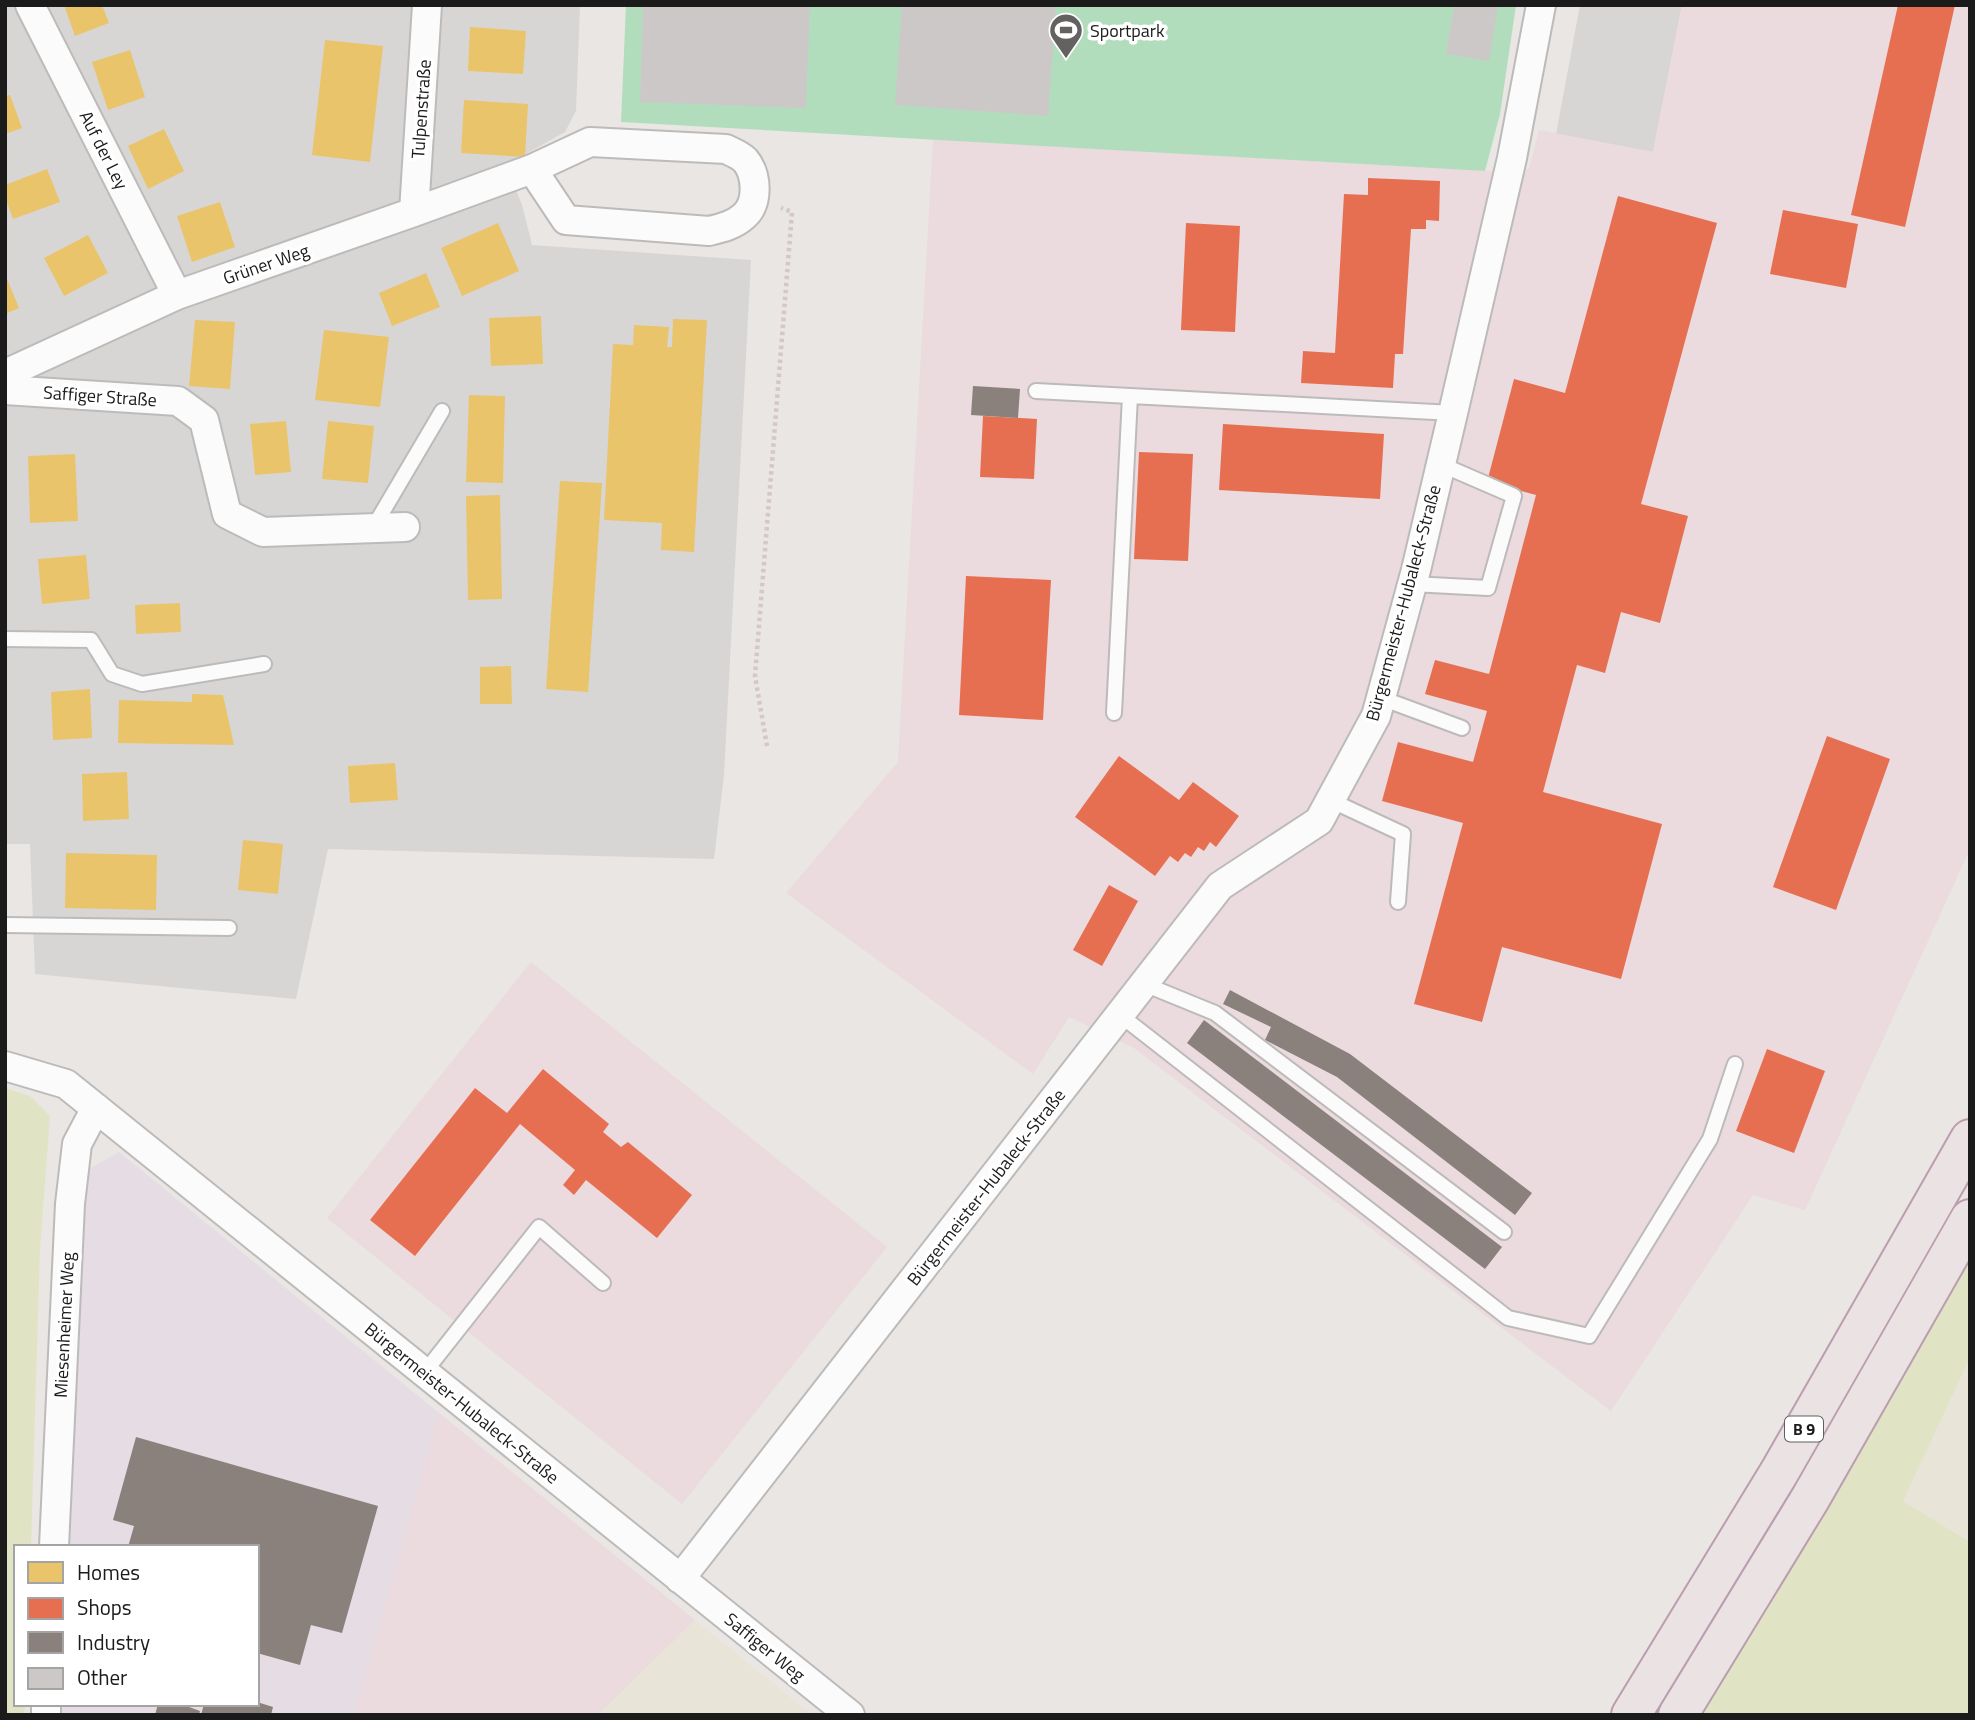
<svg xmlns="http://www.w3.org/2000/svg" width="1975" height="1720" viewBox="0 0 1975 1720" font-family="'Titillium Web',sans-serif">
<rect width="100%" height="100%" fill="#e9e6e4"/>
<!-- residential -->
<path fill="#d8d6d5" d="M5,5h575l-4,106 -11,21 -59,33 16,40 10,40 219,15 -27,515 -10,84 -386,-10 -32,150 -261,-25 -5,-130h-25z
M1580,5h102l-29,147 -97,-18z"/>
<!-- commercial -->
<path fill="#ebdade" d="M1682,5h288v844l-165,361 -52,-15 -142,216 -477,-363 -65,-31 -36,57 -247,-181 112,-131 35,-623 552,32 44,-2 10,-39 114,22z
M531,962l356,285 -205,257 -355,-286z
M439,1413l256,207 -97,95h-244z"/>
<!-- industrial -->
<path fill="#e5dce4" d="M119,1152l320,261 -85,302h-301l1,-11h203v-157h-194l21,-375z"/>
<!-- farmland -->
<path fill="#e9e4d8" d="M1970,1358v184l-67,-41z
M695,1620l117,95h-214z"/>
<!-- grass -->
<path fill="#e0e4c5" d="M5,1088l25,8 20,20 -10,133 -9,298h-15v157h9l-1,11h-19z
M1970,1256v102l-67,143 67,41v173h-283z"/>
<!-- pitch -->
<path fill="#b2ddbd" d="M626,5h890l-16,109 -15,57 -864,-49z"/>
<!-- homes -->
<path fill="#e9c46a" d="M64,5h38l7,18 -34,13z
M470,27l56,4 -3,43 -55,-3z
M325,40l58,6 -13,116 -58,-7z
M130,50l15,47 -37,13 -16,-48z
M10,95l12,33 -17,6v-38z
M464,100l64,4 -3,53 -64,-4z
M164,129l20,42 -36,18 -20,-43z
M47,169l13,33 -47,17 -8,-22v-12z
M220,202l15,45 -43,15 -15,-46z
M498,223l21,48 -57,25 -21,-48z
M88,235l20,38 -44,23 -20,-38z
M426,273l14,34 -48,19 -13,-33z
M5,274l14,34 -14,6z
M541,316l2,48 -52,2 -2,-48z
M673,319l34,1 -13,232 -33,-2 1,-27 -58,-3 9,-176 20,1 1,-20 35,2 -2,20h5z
M195,320l40,2 -5,67 -41,-3z
M324,330l65,7 -9,70 -65,-7z
M469,395l36,1 -2,87 -37,-1z
M286,421l5,51 -36,3 -5,-51z
M328,421l46,5 -6,57 -46,-4z
M75,454l3,67 -48,2 -2,-67z
M560,481l42,2 -14,209 -42,-3z
M500,495l2,104 -34,1 -2,-104z
M86,555l4,44 -48,5 -4,-45z
M180,603l1,29 -45,2 -1,-29z
M511,666l1,38h-32v-37z
M90,689l2,49 -39,2 -2,-48z
M192,694l31,1 11,50 -116,-2 1,-43 73,2z
M395,763l3,37 -48,3 -2,-37z
M127,772l2,47 -46,2 -1,-47z
M243,840l40,4 -5,50 -40,-4z
M66,853l91,2 -1,55 -91,-2z"/>
<!-- shops -->
<path fill="#e76f51" d="M1898,5h57l-50,222 -54,-12z
M1368,178l72,3 -1,40 -13,-1v9h-15l-8,125h-8l-2,34 -92,-5 2,-32 32,2 9,-159 24,1z
M1618,196l99,27 -76,281 47,12 -28,107 -39,-11 -16,61 -28,-8 -34,127 119,32 -41,155 -119,-32 -20,75 -68,-18 49,-181 -81,-22 16,-59 75,20 14,-51 -62,-17 10,-34 54,14 47,-179 -49,-13 27,-103 51,14z
M1783,210l75,14 -12,64 -76,-14z
M1186,223l54,3 -5,106 -54,-2z
M983,416l54,3 -3,60 -54,-2z
M1223,424l161,10 -4,65 -161,-9z
M1139,452l54,2 -5,107 -54,-2z
M966,576l85,4 -8,140 -84,-5z
M1827,736l63,23 -54,151 -63,-23z
M1119,756l60,44 14,-18 46,34 -23,31 -6,-5 -6,9 -6,-4 -7,10 -6,-4 -7,9 -8,-6 -15,20 -80,-59z
M1109,885l29,16 -36,65 -29,-16z
M1767,1049l58,22 -31,82 -58,-22z
M543,1069l66,55 -6,8 18,15 7,-5 64,53 -35,43 -71,-58 -12,15 -11,-10 12,-15 -55,-46 -105,132 -45,-36 105,-132 32,25z"/>
<!-- industry -->
<path fill="#8a817c" d="M973,386l47,3 -2,29 -47,-3z
M1230,990l120,64 182,139 -17,22 -178,-138 -72,-37 6,-13 -48,-23z
M1204,1020l298,227 -17,22 -298,-226z
M136,1437l242,69 -36,127 -31,-8 -11,40 -43,-12v-106h-129l6,-21 -21,-6z
M257,1702l16,5 -2,8h-70l3,-11h53z
M158,1704h23l19,7 -1,4h-44z"/>
<!-- building -->
<path fill="#ccc8c7" d="M643,5h167l-4,103 -166,-6z
M902,5h154l-8,111 -153,-11z
M1454,5h44l-9,56 -43,-7z"/>
<g fill="none" stroke-linecap="round" stroke-linejoin="round">
<!-- service casing -->
<g stroke="#bcbbba" stroke-width="18">
<path id="service" d="M1036,391l417,22
M373,528l69,-117
M1412,584l76,4 26,-92 -74,-32
M5,639l86,1 21,34 30,10 122,-20
M1381,698l81,30
M1114,713l16,-317
M1330,800l73,34 -5,68
M5,925l224,3
M1144,984l71,29 289,219
M1120,1015l388,303 81,18 121,-197 25,-75
M424,1373l115,-146 64,56"/>
</g>
<!-- minor casing -->
<g stroke="#bcbbba" stroke-width="32">
<path id="minor" d="M30,5l147,290
M414,212l13,-207
M5,374l172,-79 237,-83 118,-43 58,-27 136,7c6,3 14,6 19,11 12,14 14,43 -1,56 -10,9 -22,12 -35,15l-143,-11 -34,-51
M5,390l173,11 26,19 23,94 36,18 142,-5
M5,1066l61,18 784,631
M54,1547l16,-343 7,-60 19,-36
M680,1579l540,-693 99,-65 57,-105 40,-146 37,-157 59,-255 29,-153
M46,1715v-11"/>
</g>
<!-- trunk casing -->
<g stroke="#bb9daf" stroke-width="42">
<path id="trunk" d="M1631,1715l149,-244 190,-332
M1678,1715l132,-216 160,-280"/>
</g>
<!-- path -->
<path stroke="#d4c6c9" stroke-width="4.5" stroke-dasharray="3.5 3.5" stroke-linecap="butt" d="M767,746l-12,-70 37,-464 -11,-4"/>
<!-- service -->
<use href="#service" stroke="#fcfbfb" stroke-width="14"/>
<!-- minor -->
<use href="#minor" stroke="#fcfbfb" stroke-width="28"/>
<!-- trunk -->
<use href="#trunk" stroke="#eae2e3" stroke-width="38"/>
</g>
<!-- icons -->
<defs>
<g id="stadium-pin" transform="scale(1.75)"><path d="M0 17L-7.5 6A9.5 9.5 0 1 1 7.5 6Z" fill="#636261" stroke="#fff"/><path d="M0-5a6.5 5 0 1 0 0 10a6.5 5 0 1 0 0-10ZM-3.5-1.8h7v3.6h-7Z" fill="#fff"/></g>
</defs>
<g fill-rule="evenodd">
<use href="#stadium-pin" x="1066" y="30"/>
</g>
<g text-anchor="middle" dominant-baseline="central" stroke-width="7" stroke-linejoin="round" paint-order="stroke">
<!-- shield labels -->
<rect fill="#fff" stroke="#5f5f5f" stroke-width="2" x="1785" y="1416.5" width="38" height="25" rx="5"/>
<g font-size="16" font-weight="bold" fill="#1b1b1b">
<text x="1804" y="1429">B 9</text>
</g>
<!-- poi labels -->
<g font-size="18" fill="#1b1b1b" stroke="#fff" text-anchor="start">
<text x="1090" y="30">Sportpark</text>
</g>
<!-- street labels -->
<g font-size="18" fill="#1b1b1b" stroke="#fff">
<text transform="translate(421 109) rotate(-86)">Tulpenstraße</text>
<text transform="translate(104 150) rotate(63)">Auf der Ley</text>
<text transform="translate(266 264) rotate(-19)">Grüner Weg</text>
<text transform="translate(100 396) rotate(4)">Saffiger Straße</text>
<text transform="translate(1403 603) rotate(-75)">Bürgermeister-Hubaleck-Straße</text>
<text transform="translate(986 1187) rotate(-52)">Bürgermeister-Hubaleck-Straße</text>
<text transform="translate(64 1325) rotate(-87)">Miesenheimer Weg</text>
<text transform="translate(462 1403) rotate(39)">Bürgermeister-Hubaleck-Straße</text>
<text transform="translate(765 1647) rotate(39)">Saffiger Weg</text>
</g>
</g>
<!-- border -->
<rect width="1975" height="1720" fill="none" stroke="#1b1b1b" stroke-width="14"/>
<!-- legend -->
<rect x="14" y="1545" width="245" height="161" fill="#ffffff" stroke="#a4a4a4" stroke-width="2"/>
<rect x="28" y="1562" width="35" height="21" fill="#e9c46a" stroke="#a4a4a4" stroke-width="2"/>
<text x="77" y="1580" font-size="21" fill="#1b1b1b">Homes</text>
<rect x="28" y="1598" width="35" height="21" fill="#e76f51" stroke="#a4a4a4" stroke-width="2"/>
<text x="77" y="1615" font-size="21" fill="#1b1b1b">Shops</text>
<rect x="28" y="1632" width="35" height="21" fill="#8a817c" stroke="#a4a4a4" stroke-width="2"/>
<text x="77" y="1650" font-size="21" fill="#1b1b1b">Industry</text>
<rect x="28" y="1668" width="35" height="21" fill="#ccc8c7" stroke="#a4a4a4" stroke-width="2"/>
<text x="77" y="1685" font-size="21" fill="#1b1b1b">Other</text>
</svg>
